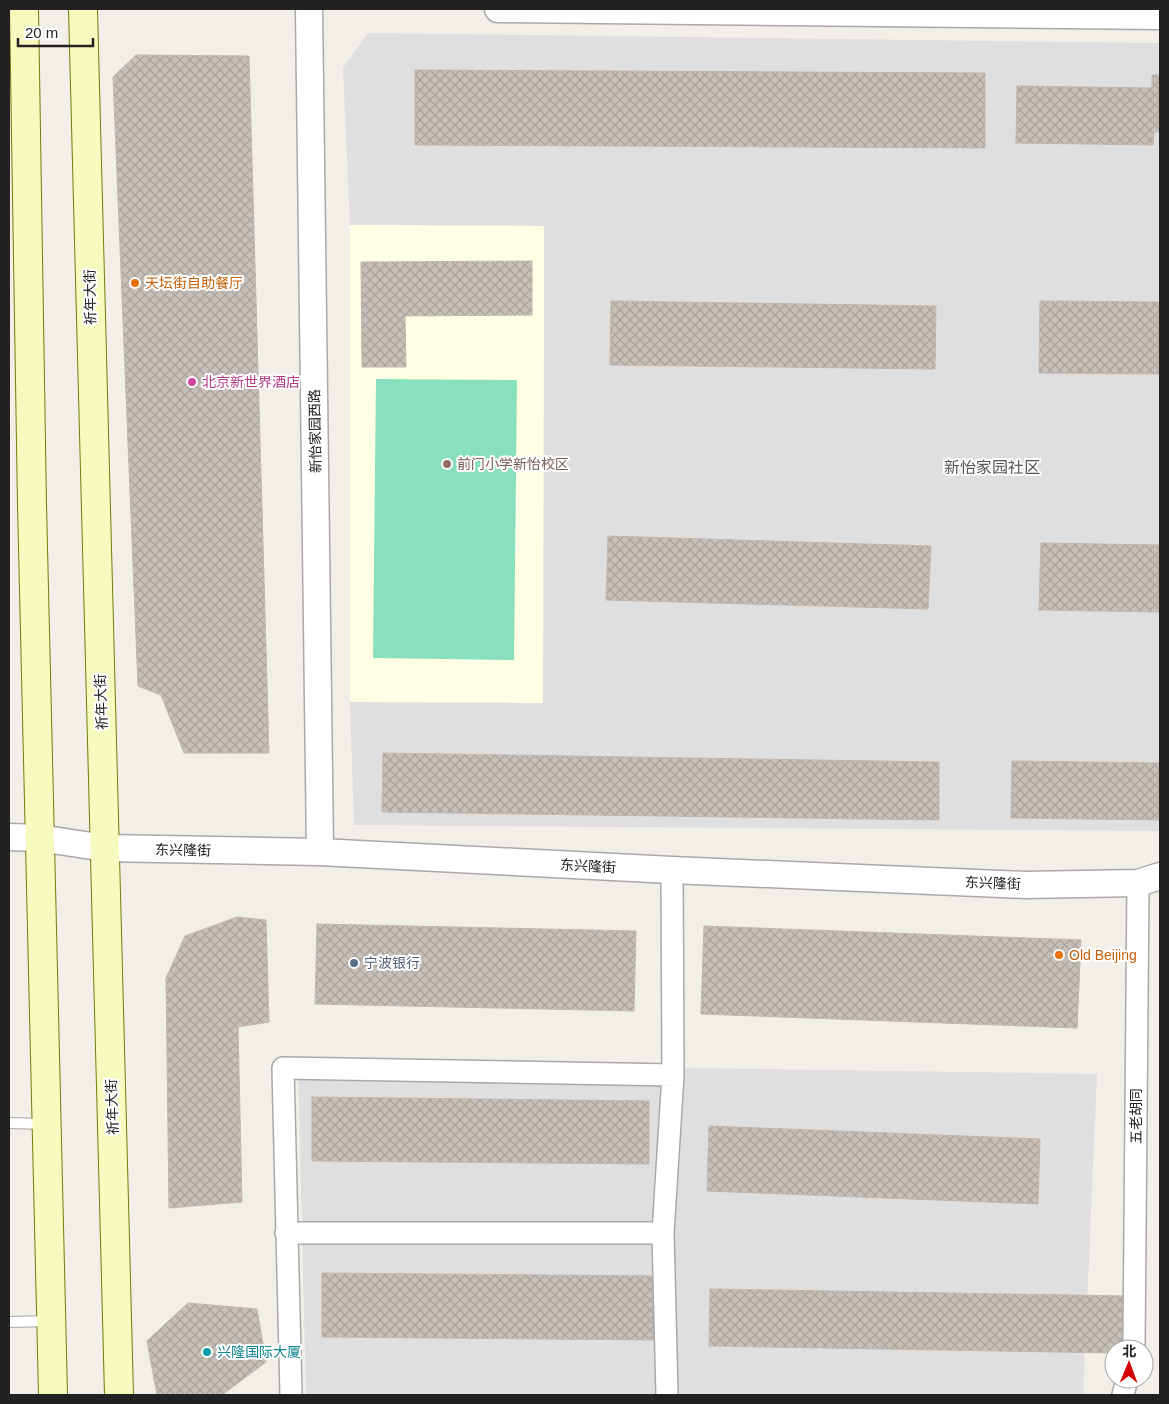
<svg xmlns="http://www.w3.org/2000/svg" width="1169" height="1404" viewBox="0 0 1169 1404" font-family="Helvetica,'Noto Sans SC',sans-serif">
<defs>
<pattern id="building-cross-hatch" width="8" height="8" patternUnits="userSpaceOnUse" patternTransform="scale(1.25)"><rect width="8" height="8" fill="#c7bfb8"/><path d="M0 0l8 8M0 8l8-8" fill="none" stroke="#aba49e"/></pattern>
</defs>
<rect width="100%" height="100%" fill="#f2efe9"/>
<!-- residential -->
<path fill="#e0dfdf" d="M368,33l792,10v788l-806,-6 -4,-123h193l1,-476 -194,-1 -7,-157z
M298,1062l799,12 -14,321h-777z"/>
<!-- education -->
<path fill="#ffffe5" d="M350,225l194,1 -1,477 -193,-1z"/>
<!-- pitch -->
<path fill="#88e0be" d="M376,379l141,1 -3,280 -141,-2z"/>
<!-- building -->
<path fill="url(#building-cross-hatch)" stroke="#c4b6ab" d="M136,55l113,1 20,697h-85l-23,-58 -23,-9 -25,-609z
M415,70l570,3v75l-570,-3z
M1152,75h8v57h-6l-1,13 -137,-2 1,-57 135,2z
M532,261v54l-127,1 1,51h-44l-1,-105z
M611,301l325,5 -1,63 -325,-4z
M1040,301l120,1v72l-121,-1z
M608,536l323,10 -3,63 -322,-9z
M1041,543l119,2v67l-121,-2z
M383,753l556,9v58l-557,-8z
M1012,761l148,2v57l-149,-2z
M237,917l29,3 3,102 -31,5 4,175 -73,6 -3,-230 19,-42z
M317,924l319,7 -2,80 -319,-7z
M704,926l377,14 -4,88 -376,-14z
M312,1097l337,4v63l-337,-3z
M709,1126l331,13 -2,65 -331,-13z
M322,1273l337,3v64l-337,-3z
M710,1289l418,7 -1,53h-13v4l-405,-7z
M188,1303l69,6 9,53 -44,33h-65l-10,-54z"/>
<g fill="none" stroke-linecap="round" stroke-linejoin="round">
<!-- service casing -->
<g stroke="#a9a9a9" stroke-width="12">
<path id="service" d="M9,1123l36,1
M9,1322l41,-1"/>
</g>
<!-- minor casing -->
<g stroke="#a9a9a9" stroke-width="24">
<path id="minor" d="M286,1233h377
M1133,1349l1,-5 4,-461
M291,1395l-8,-327 390,7
M667,1395l-4,-162 10,-158 -1,-205
M1123,1395l4,-16"/>
</g>
<!-- tertiary casing -->
<g stroke="#a9a9a9" stroke-width="29">
<path id="tertiary" d="M309,9l11,843
M498,9l662,7
M9,837l30,1 66,10 215,4 352,18 354,15 112,-2 22,-7"/>
</g>
<!-- secondary casing -->
<g stroke="#707d05" stroke-width="30">
<path id="secondary" d="M24,9l8,496 21,890
M83,9l36,1386"/>
</g>
<!-- service -->
<use href="#service" stroke="#fff" stroke-width="10"/>
<!-- minor -->
<use href="#minor" stroke="#fff" stroke-width="21"/>
<!-- tertiary -->
<use href="#tertiary" stroke="#fff" stroke-width="26"/>
<!-- secondary -->
<use href="#secondary" stroke="#f7fabf" stroke-width="28"/>
</g>
<!-- markers -->
<g fill="#e8710a" stroke="#fff" stroke-width="2">
<circle cx="135" cy="283" r="5"/>
<circle cx="1059" cy="955" r="5"/>
</g>
<circle fill="#d1479c" stroke="#fff" stroke-width="2" cx="192" cy="382" r="5"/>
<circle fill="#8d6e63" stroke="#fff" stroke-width="2" cx="447" cy="464" r="5"/>
<circle fill="#5c6f8a" stroke="#fff" stroke-width="2" cx="354" cy="963" r="5"/>
<circle fill="#0f9aa8" stroke="#fff" stroke-width="2" cx="207" cy="1352" r="5"/>
<g text-anchor="middle" dominant-baseline="central" stroke-width="4" stroke-linejoin="round" paint-order="stroke">
<!-- food labels -->
<g font-size="14" fill="#c56008" stroke="#fff" text-anchor="start">
<text x="145" y="283">天坛街自助餐厅</text>
<text x="1069" y="955">Old Beijing</text>
</g>
<!-- street labels -->
<g font-size="14" fill="#222" stroke="#fff">
<text transform="translate(90 297) rotate(-91)">祈年大街</text>
<text transform="translate(315 431) rotate(-91)">新怡家园西路</text>
<text transform="translate(101 702) rotate(-92)">祈年大街</text>
<text transform="translate(183 850) rotate(1)">东兴隆街</text>
<text transform="translate(588 866) rotate(3)">东兴隆街</text>
<text transform="translate(993 883) rotate(2)">东兴隆街</text>
<text transform="translate(112 1107) rotate(-92)">祈年大街</text>
<text transform="translate(1136 1116) rotate(-90)">五老胡同</text>
</g>
<!-- hotel labels -->
<g font-size="14" fill="#b23c85" stroke="#fff" text-anchor="start">
<text x="202" y="382">北京新世界酒店</text>
</g>
<!-- education labels -->
<g font-size="14" fill="#785e54" stroke="#fff" text-anchor="start">
<text x="457" y="464">前门小学新怡校区</text>
</g>
<!-- service labels -->
<g font-size="14" fill="#4e5e75" stroke="#fff" text-anchor="start">
<text x="364" y="963">宁波银行</text>
</g>
<!-- culture labels -->
<g font-size="14" fill="#0d838f" stroke="#fff" text-anchor="start">
<text x="217" y="1352">兴隆国际大厦</text>
</g>
<!-- quarter labels -->
<g font-size="16" fill="#555" stroke="#fff">
<text x="992" y="467">新怡家园社区</text>
</g>
</g>
<!-- border -->
<rect width="1169" height="1404" fill="none" stroke="#222222" stroke-width="20"/>
<!-- north arrow -->
<g transform="translate(1129 1364) rotate(1)"><circle r="24" fill="#ffffff" stroke="#a7a7a7"/>
<path d="M0-4L9 19L0 12L-9 19Z" fill="#d40000"/>
<text y="-8" font-size="14" font-weight="bold" text-anchor="middle" fill="#222222">北</text>
</g>
<!-- scale -->
<path d="M18 38v8h75v-8" fill="none" stroke="#222222" stroke-width="2.5"/>
<text x="25" y="38" font-size="15" fill="#222222" stroke="#ffffff" stroke-width="4" paint-order="stroke">20 m</text>
</svg>
